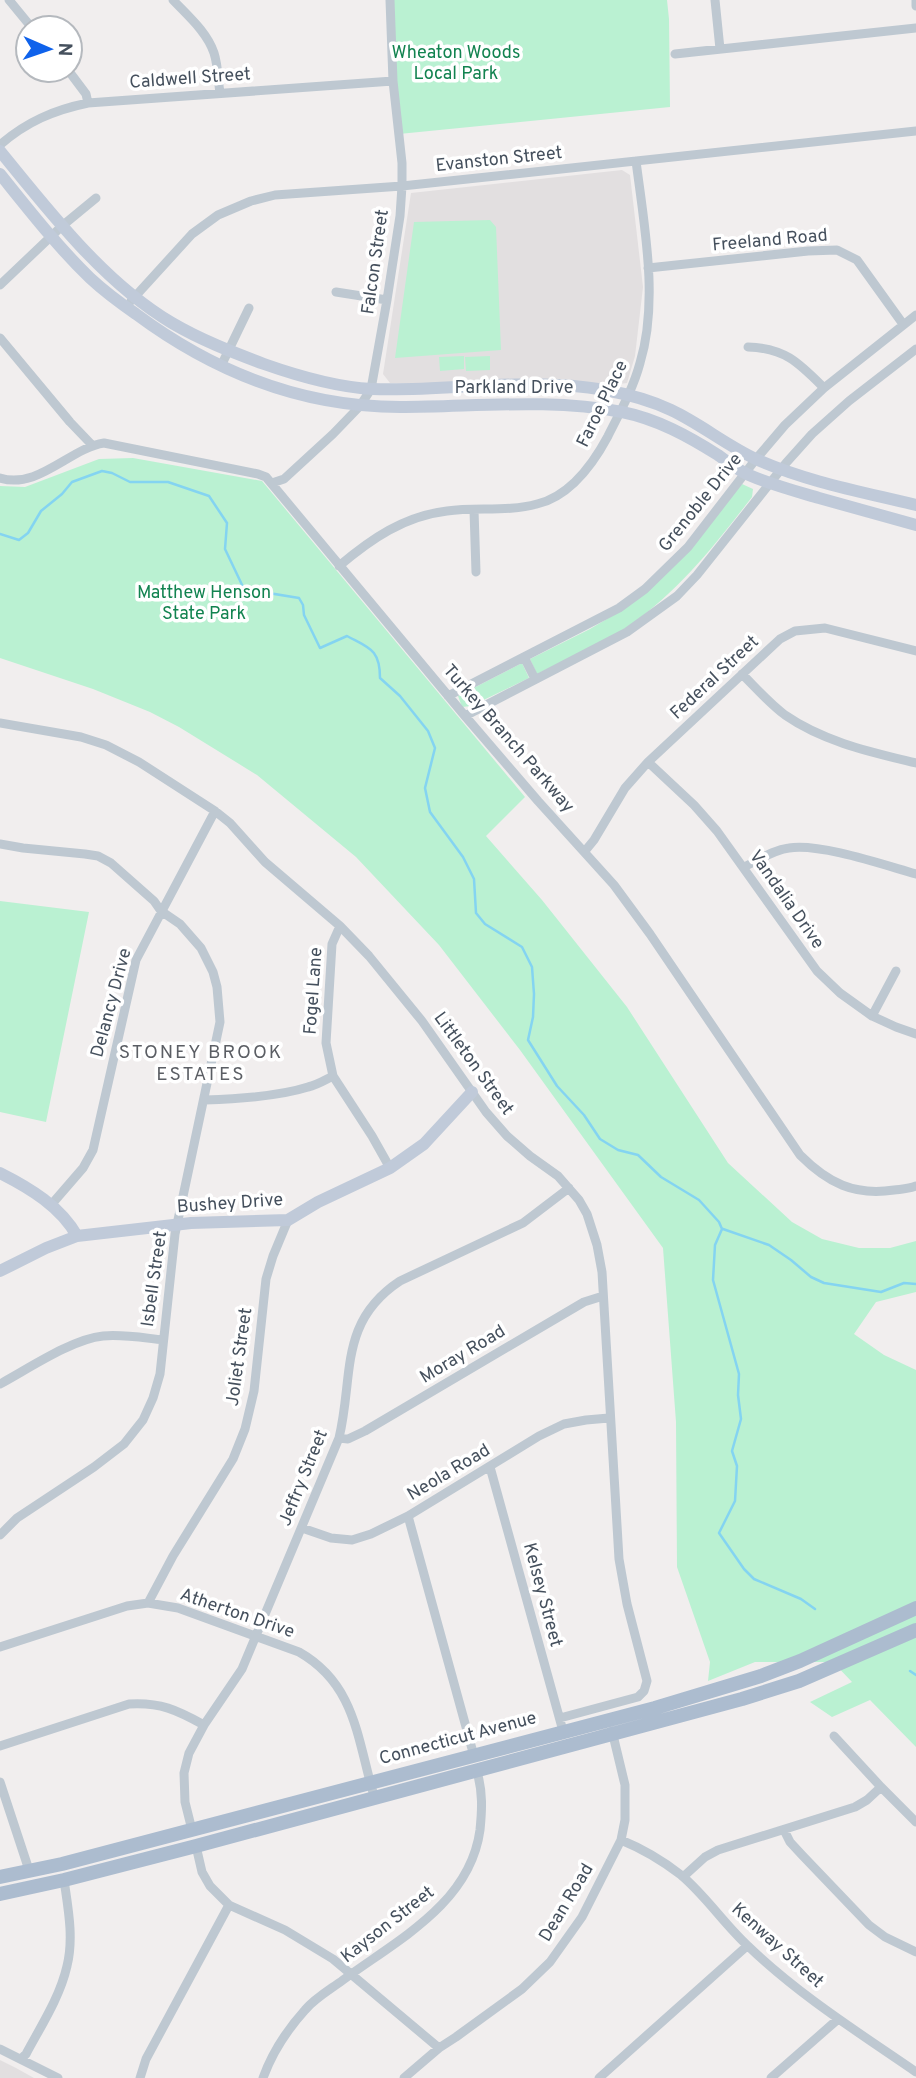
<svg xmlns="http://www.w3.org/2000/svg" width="916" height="2078" viewBox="0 0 916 2078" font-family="Overpass,sans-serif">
<rect width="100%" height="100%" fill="#f1eeee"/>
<!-- education -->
<path fill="#e2dfe0" d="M622,170l8,5 13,112 -8,69 -8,27 -16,2 -221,-2 -7,-9 28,-181z
M0,2060l16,8 18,10h-34z"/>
<!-- green -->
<path fill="#baf1d2" d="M390,0h277l2,19 1,88 -271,27z
M490,220l6,7 5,123 -106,8 19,-136z
M464,356v13l-24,2 -1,-14z
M490,356v14l-24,1 -1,-14z
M133,458l129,23 263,316 -39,39 56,64 85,107 101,156 64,59 30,17 37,9h31l26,-7v51l-40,10 -22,32 30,21 32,15v377l-46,-47 -38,17 -22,-15 42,-20 -19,-20h-78l-47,19 2,-19 -33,-95 -1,-145 -13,-174 -143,-198 -81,-105 -83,-88 -99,-82 -78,-48 -29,-15 -57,-23 -93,-31v-172l25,1 74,-28z
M742,484l11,5 -1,8c-38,49 -72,93 -123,129 -28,20 -62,33 -92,48l-7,-15 60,-30 37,-22z
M522,663l7,15 -58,28 -9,1 -4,-11z
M0,901l89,11 -43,210 -46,-10z"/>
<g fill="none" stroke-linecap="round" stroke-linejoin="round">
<!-- stream -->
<path stroke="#84d4f1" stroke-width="2.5" d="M0,534l19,6 9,-7 13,-22 21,-17 10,-12 30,-11 10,2 18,9h38l41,14 18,27 -2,26 19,40 55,9 4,7 1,10 16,33 27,-12c22,12 33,13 33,42l20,18 28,35 7,17 -10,40 5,24 33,45 11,22 2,34 9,11 37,23 10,20 2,27 -1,23 -5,23 29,46 27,29 16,24 18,11 20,5 23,22 38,23 20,22 3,7 -7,16 -2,35 26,94 -1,21 3,24 -9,32 5,15 -2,35 -16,32 25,36 10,10 47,20 14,10
M723,1229l46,16 22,15 20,17 13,6 57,9 23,-9 12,1
M910,1671l6,4"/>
<!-- street -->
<path stroke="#bec8d1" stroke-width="9" d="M9,0l23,28
M173,0c15,16 34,32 41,53 4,12 4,27 6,40
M715,0l5,49
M916,0v6
M675,54l241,-26
M68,70l18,24 2,9
M0,145c26,-23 54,-35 88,-42l305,-22
M648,268l160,-17 29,-1 20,10 46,64
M0,285l62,-59 34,-28
M336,292l51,8
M131,301l61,-67 26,-19 33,-14 24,-6 127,-9 514,-55
M0,338l70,84 22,23
M748,347c37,1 51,16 76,41
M221,366l28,-58
M0,478c38,12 70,-30 104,-35l154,31 8,3 199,239 73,85 76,84 36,49 150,221c28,28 54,41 94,35 8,-1 15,-1 22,-4
M272,483l12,-4 49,-45 27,-28 11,-17 16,-89 13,-84 2,-30v-23l-9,-82 -3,-81
M474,510l2,62
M339,566c32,-27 65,-50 108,-55 30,-4 61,1 90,-7 33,-8 56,-40 71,-68 12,-24 25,-47 32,-73 19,-62 4,-139 -4,-202
M524,657l11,22
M742,674c14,14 27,29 43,41 39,27 86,37 131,48
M448,696l171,-88 26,-19 43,-42 68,-88 29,-34 39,-37 92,-73
M465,716l162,-84 50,-36 20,-21 89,-112 26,-29 37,-33 67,-52
M0,723l81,14 25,8 33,17 76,49 15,12 35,39 75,64 29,30 53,65 64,91 21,24 23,20 28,20 21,24 8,14 10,31 5,27 17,287 8,45 20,77 -3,10 -6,6 -78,21
M648,762l46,43 23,26 100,140 23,22 32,23 24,11 20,7
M0,844l23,4 62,6 13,2 13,7 43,38 7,10 19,13 21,24 12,24 4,15 3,35 -45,212 -15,140 -7,24 -10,22 -19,24 -30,23 -77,51 -17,17
M585,851l9,-11 31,-52 23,-26 132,-123 15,-8 30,-3 91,23
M744,867c15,-7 29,-17 45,-19 31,-5 95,17 127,26
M340,926l-8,18 -6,99 7,33 39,60 18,32
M872,1016l24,-45
M205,1100c30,-1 75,-4 103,-13 9,-2 17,-7 25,-11
M51,1205l32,-37 10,-18 43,-190 79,-149
M0,1384c28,-15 72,-45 103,-48 20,-2 41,2 60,4
M339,1438l9,1 17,-8 219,-129 19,-6
M490,1467l73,264
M408,1516l66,240
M302,1528l29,10 21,2 19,-6 37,-18 131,-80 25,-12 22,-4 23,-2
M148,1603l25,-47 60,-97 12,-30 9,-38 12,-112 7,-23 15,-36
M0,1647l127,-41 21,-3 30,5 121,44c58,33 58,89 76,147
M834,1736l47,51 35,35
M0,1746l129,-42c31,-2 48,6 75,21
M0,1782l29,88
M192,1830l-7,-28 -1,-29 5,-20 15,-28 38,-56 97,-231c15,-62 -1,-116 61,-157l123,-58 46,-35
M784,1830l6,12 12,13 67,70 16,12 31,15
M621,1840c22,9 42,21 60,35 25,21 43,49 67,71 51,49 110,86 168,126
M196,1846l6,26 8,14 19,19 56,25 48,29 106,89
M683,1877l22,-20 13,-7 137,-43 12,-7 14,-13
M0,2049l58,29
M21,2059l5,-5c15,-28 34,-57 41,-88 7,-28 1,-58 -3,-86
M140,2078l6,-19 83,-154
M263,2078c9,-25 24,-48 42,-68 10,-12 26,-21 38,-30 54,-40 127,-76 137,-150 2,-20 3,-38 -3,-58
M404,2078l35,-30 17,-11 66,-48 28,-27 32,-45 39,-77 4,-20v-35l-13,-54
M599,2078l148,-132
M771,2078l66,-58"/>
<!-- secondary -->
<path stroke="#c0cad9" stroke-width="12" d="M0,151c49,60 104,132 172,172 29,17 60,29 92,41 34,12 71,23 108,25 77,3 156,-13 233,1 22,4 45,10 66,20 30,14 56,36 87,50 50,22 105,32 158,45
M0,174c29,36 57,72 90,104 14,13 30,25 46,36 78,58 165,93 264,93 75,0 148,-9 222,5 35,7 66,24 96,43 10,7 20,15 31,20 23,10 46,16 70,23 32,9 65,18 97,27
M0,1173c30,15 61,34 77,63
M0,1271l46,-23 31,-12 114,-13 97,-3 30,-18 72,-34 34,-24 48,-52"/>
<!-- primary -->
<path stroke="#acbccf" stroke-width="14" d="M0,1877l62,-13 593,-156 106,-32 39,-15 116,-53
M0,1894l64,-14 132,-34 546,-147 57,-18 117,-51"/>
</g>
<g text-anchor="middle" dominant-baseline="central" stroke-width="7" stroke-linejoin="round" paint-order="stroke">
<!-- park labels -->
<g font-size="18" fill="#128350" stroke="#fff">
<text x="456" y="53">Wheaton Woods<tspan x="456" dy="21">Local Park</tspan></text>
<text x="204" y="593">Matthew Henson<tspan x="204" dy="21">State Park</tspan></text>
</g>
<!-- street labels -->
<g font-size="18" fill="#45505d" stroke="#fff">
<text transform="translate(190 79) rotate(-4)">Caldwell Street</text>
<text transform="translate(499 160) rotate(-6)">Evanston Street</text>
<text transform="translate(770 241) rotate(-5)">Freeland Road</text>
<text transform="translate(376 262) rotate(-82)">Falcon Street</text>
<text x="514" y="388">Parkland Drive</text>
<text transform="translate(603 404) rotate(-64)">Faroe Place</text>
<text transform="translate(701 503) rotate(-51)">Grenoble Drive</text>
<text transform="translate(715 678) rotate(-43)">Federal Street</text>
<text transform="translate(508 739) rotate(49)">Turkey Branch Parkway</text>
<text transform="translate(786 900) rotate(55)">Vandalia Drive</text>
<text transform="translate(314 991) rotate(-86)">Fogel Lane</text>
<text transform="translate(112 1003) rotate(-75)">Delancy Drive</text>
<text transform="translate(473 1064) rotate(54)">Littleton Street</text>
<text transform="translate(230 1204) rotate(-4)">Bushey Drive</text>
<text transform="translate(155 1279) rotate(-82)">Isbell Street</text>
<text transform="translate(463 1355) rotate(-31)">Moray Road</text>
<text transform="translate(240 1357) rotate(-82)">Joliet Street</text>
<text transform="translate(449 1473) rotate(-31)">Neola Road</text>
<text transform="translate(304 1478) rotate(-68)">Jeffry Street</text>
<text transform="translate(542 1595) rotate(75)">Kelsey Street</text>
<text transform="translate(237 1614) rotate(19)">Atherton Drive</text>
<text transform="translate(458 1739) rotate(-15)">Connecticut Avenue</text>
<text transform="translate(567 1903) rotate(-59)">Dean Road</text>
<text transform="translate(388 1925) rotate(-38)">Kayson Street</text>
<text transform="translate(777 1946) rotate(42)">Kenway Street</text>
</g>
<!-- neighbourhood labels -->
<g font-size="19" letter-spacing="2" fill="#5b5e64" stroke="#fff">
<text x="201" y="1053">STONEY BROOK<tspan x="201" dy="22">ESTATES</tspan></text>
</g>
</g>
<!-- north arrow -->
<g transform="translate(49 49) rotate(92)"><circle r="33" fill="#ffffff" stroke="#b5b9be" stroke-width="2"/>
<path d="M0-5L12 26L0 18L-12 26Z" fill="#0f62eb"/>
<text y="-10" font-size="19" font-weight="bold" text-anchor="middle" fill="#45505d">N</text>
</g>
</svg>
